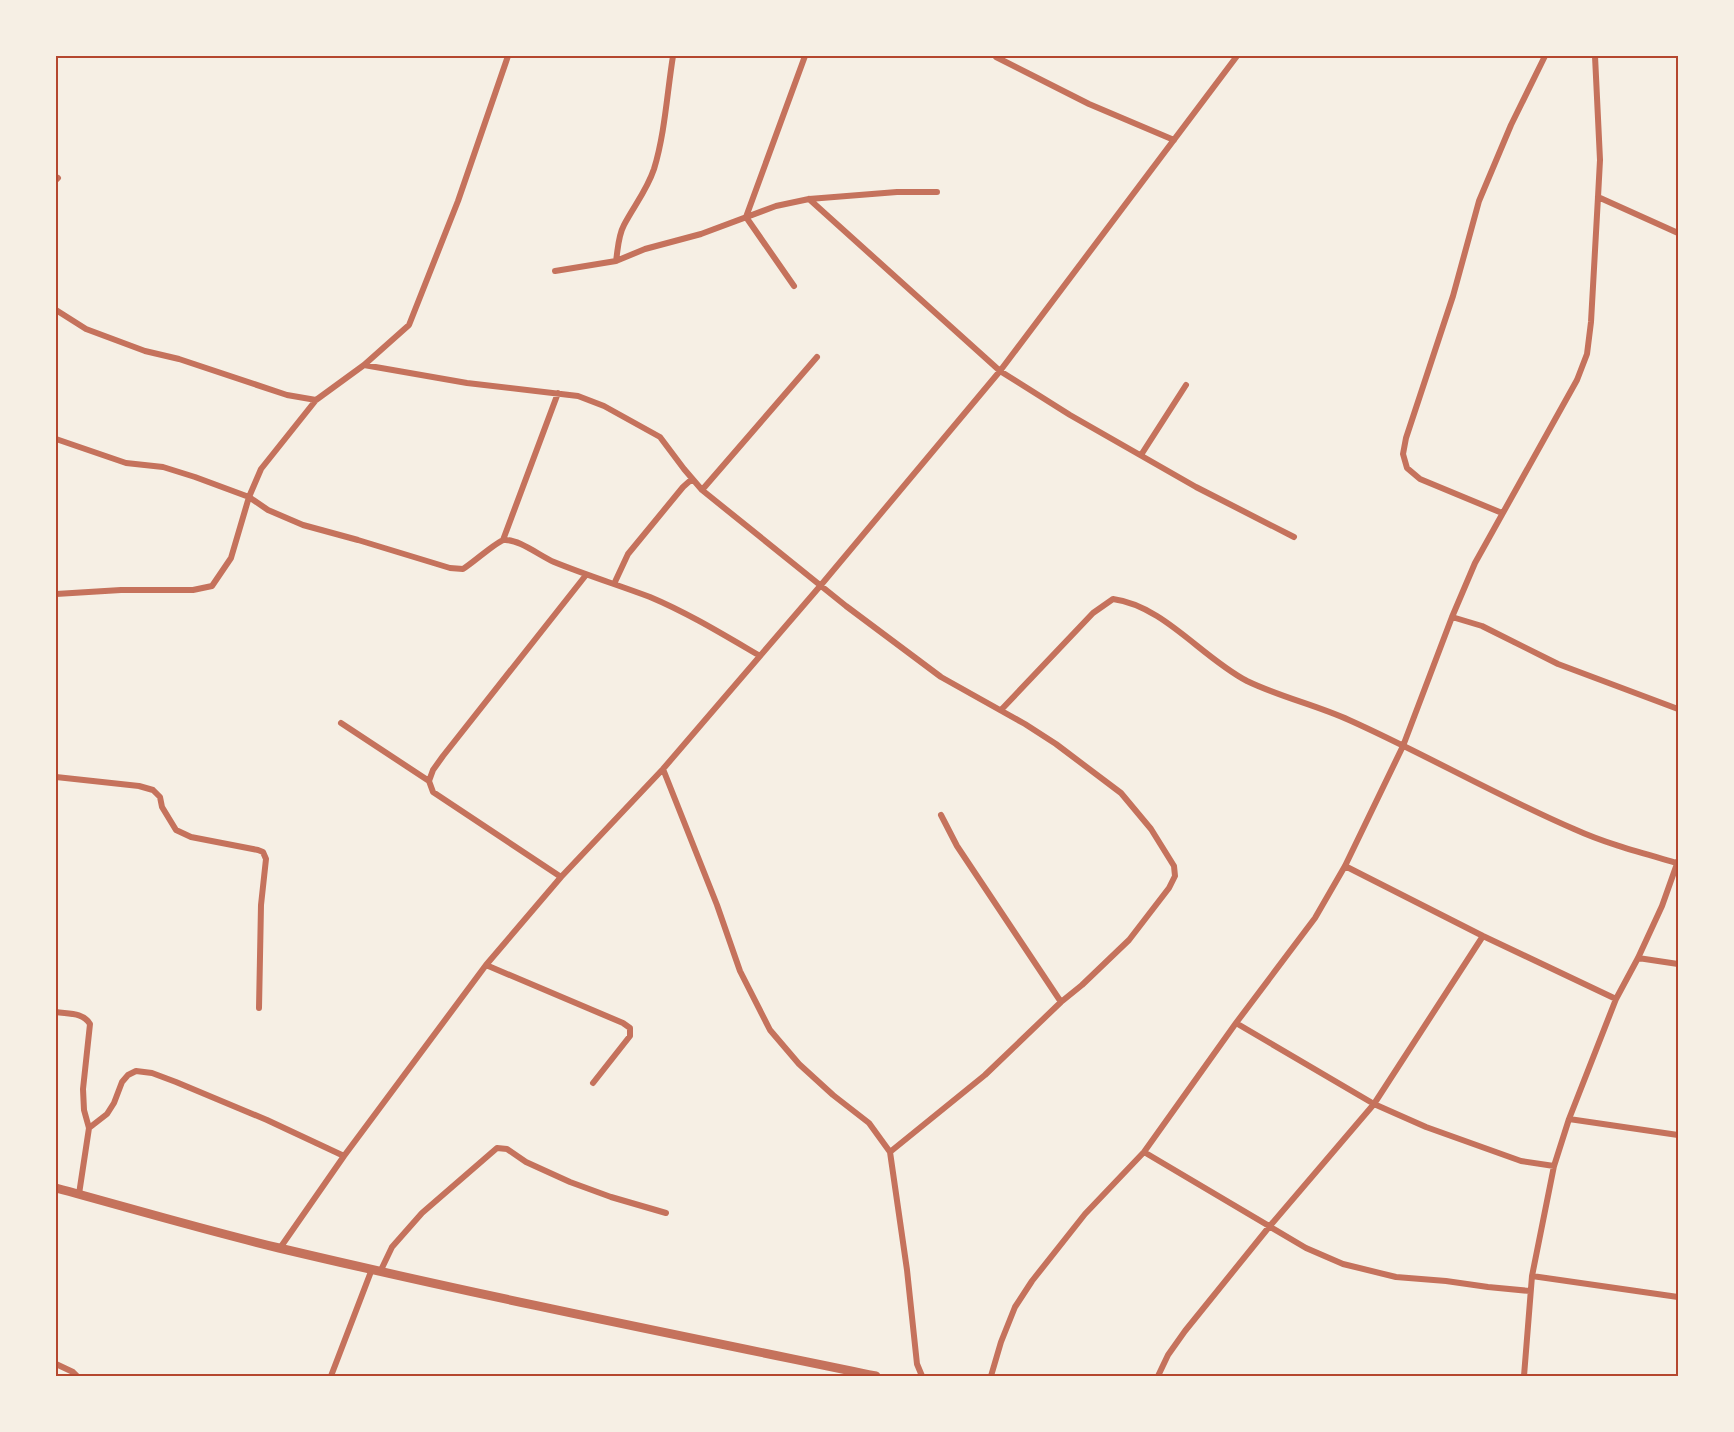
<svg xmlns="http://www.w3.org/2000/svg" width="1734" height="1432" viewBox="0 0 1734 1432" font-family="'Alegreya Sans',sans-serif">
<rect width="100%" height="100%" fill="#f6efe4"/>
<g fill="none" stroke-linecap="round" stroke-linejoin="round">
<!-- minor -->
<path stroke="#c5725c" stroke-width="6" d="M996,57l93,47 85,36
M56,180l2,-2
M1598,197l80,36
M809,199l191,172 70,44 126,72 98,50
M616,261c2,-12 2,-25 8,-36 10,-19 23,-35 30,-56 11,-36 13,-76 19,-113
M555,271l61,-10 29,-12 56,-15 75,-28 33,-7 88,-7h40
M794,286l-48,-69 59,-161
M56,310l30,19 59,22 34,8 108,36 29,5
M364,365l103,18 111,13 26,10 56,31 24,32 18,21 144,116 95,71 84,47 31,20 65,49 30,36 23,37 1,10 -6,12 -40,52 -47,45 -21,17 -76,73 -95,77
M56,439l70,24 37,4 32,10 54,20 19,13 35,15 55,15 92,28 13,1c10,-6 34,-28 41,-29 15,-1 36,16 50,22 32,13 64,23 96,35 38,16 74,38 110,59
M1141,455l45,-70
M702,490l115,-133
M1502,513l-82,-34 -13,-11 -4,-14 3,-16 47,-142 26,-95 32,-76 34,-69
M503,540l55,-147
M614,584l14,-30 55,-67 9,-8
M56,594l65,-4h72l19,-4 19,-28 18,-61 12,-28 55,-69 48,-35 45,-40 49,-124 50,-145
M1452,617l30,9 76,38 120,45
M1001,710l92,-97 20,-14c51,7 88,58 134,82 33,16 69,24 102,39 76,34 148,76 225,109 33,15 68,24 103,34
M341,723l88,58 4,11 128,85
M663,769l54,136 23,66 30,59 29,34 34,31 36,28 21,29 17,118 10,94 5,12
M56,777l83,9 14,4 7,7 2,10 14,23 15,7 67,13 5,2 3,7 -5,46 -2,103
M429,781l4,-11 10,-14 143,-181
M941,815l16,31 104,156
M1345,866l138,70 133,63
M1638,958l40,6
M486,965l137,58 7,5v8l-37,47
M56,1012c12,2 27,0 34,12l-7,65 1,21 5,18 -10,66
M1236,1023l138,81 52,23 95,34 33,5
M1569,1119l109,16
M89,1128l18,-14 7,-11 8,-21 6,-7 8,-4 16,2 24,9 91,38 77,36
M1144,1152l162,96 37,16 53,13 50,4 42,6 42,4
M280,1248l64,-92 142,-191 75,-88 102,-108 158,-184 179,-214 237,-315
M381,1270l11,-23 30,-34 75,-65 10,1 19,13 44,20 41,15 55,16
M1532,1276l146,21
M56,1364l17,8 4,4
M331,1376l41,-107
M991,1376l10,-34 14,-35 17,-26 53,-67 59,-62 92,-129 79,-105 30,-52 58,-120 49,-129 23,-54 102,-183 10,-26 4,-32 7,-125 2,-37 -5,-104
M1158,1376l10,-21 17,-24 84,-104 105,-123 109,-168
M1524,1376l8,-100 22,-110 15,-47 47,-120 22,-41 24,-52 16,-45"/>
<!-- tertiary -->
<path stroke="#c5725c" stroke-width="9" d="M56,1188c74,20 148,42 223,60 198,47 398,87 597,128"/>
</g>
<!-- border -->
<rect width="1734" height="1432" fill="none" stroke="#f6efe4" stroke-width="114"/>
<rect x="57" y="57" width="1620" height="1318" fill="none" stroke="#b5482f" stroke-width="2"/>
</svg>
